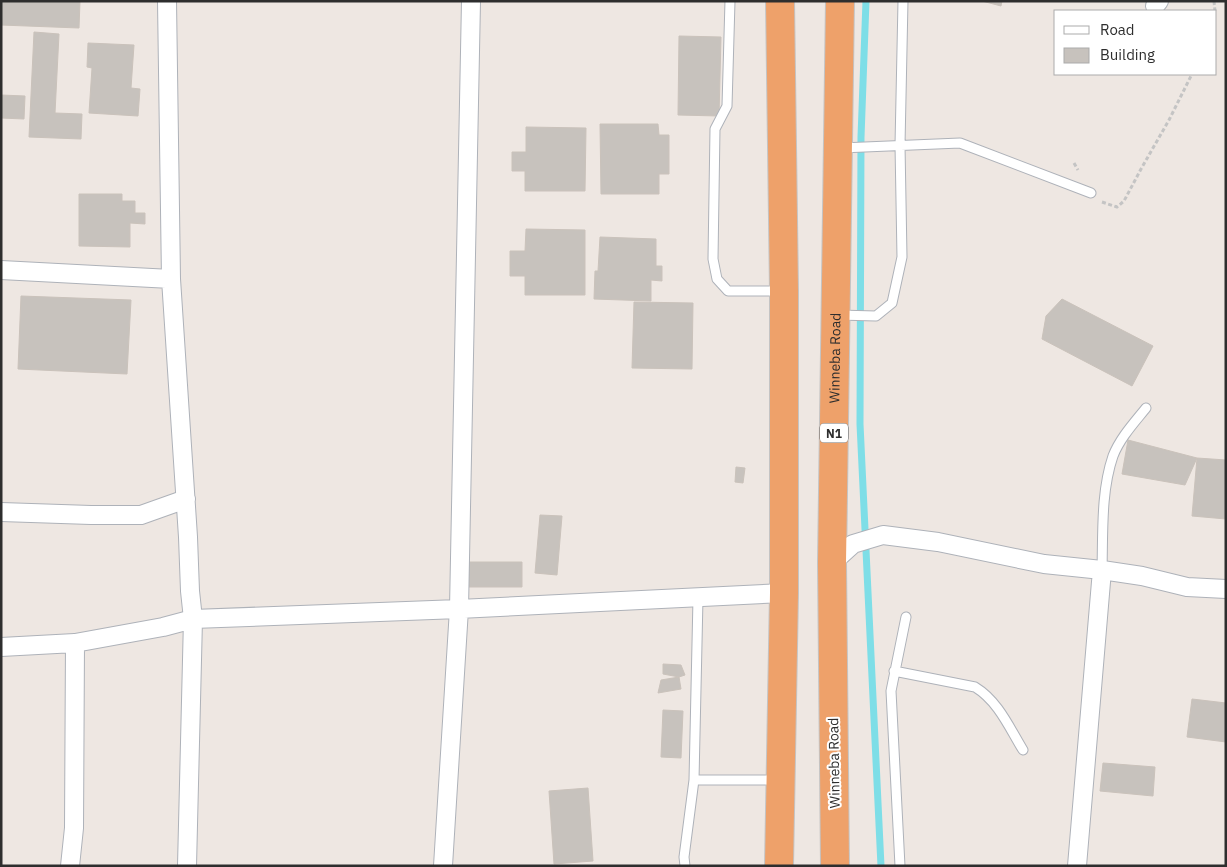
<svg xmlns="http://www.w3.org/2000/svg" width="1227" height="867" viewBox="0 0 1227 867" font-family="'IBM Plex Sans',sans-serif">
<rect width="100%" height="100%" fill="#eee7e2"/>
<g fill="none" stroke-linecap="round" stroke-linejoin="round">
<!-- stream -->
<path stroke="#7edee7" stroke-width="7" d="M866,1l-5,136 -1,287 21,442"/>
</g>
<!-- building -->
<path fill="#c7c2bd" stroke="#cac2bb" d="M1,1h79l-1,27 -78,-3z
M982,1h20l-1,5z
M34,32l25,2 -4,79 27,1 -1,25 -52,-2z
M679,36l42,1 -2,79 -41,-1z
M88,43l46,2 -3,43 9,1 -2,27 -49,-3 3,-45 -5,-1z
M1,95l24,1 -1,23 -23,-1z
M600,124h58l1,11h10v39h-10v20h-58z
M526,127l60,1 -1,63h-60v-20h-13v-19h14z
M79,194h43v7h13v12h10v11l-15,-1v24l-51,-1z
M526,229l59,1v65h-60v-19h-15v-25h15z
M600,237l56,2v27h6v15l-11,-1v21l-57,-2 1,-28h3z
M21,296l110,4 -4,74 -109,-5z
M1062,299l91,47 -21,40 -90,-47 4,-23z
M634,302l59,1 -1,66 -60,-1z
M1128,440l69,18 -12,27 -63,-11z
M1197,458l29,2v59l-34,-3z
M736,467l9,1 -2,15 -8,-1z
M540,515l22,1 -5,59 -22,-2z
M469,562h53v25h-53z
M663,664l18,1 4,10 -6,2 -16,-3z
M679,677l2,12 -23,4 3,-13z
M1192,699l34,4v39l-39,-5z
M663,710l20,1 -2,47 -20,-1z
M1103,763l52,4 -2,29 -53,-5z
M588,788l5,73 -39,3 -5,-73z"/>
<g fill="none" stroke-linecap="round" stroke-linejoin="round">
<!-- service casing -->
<g stroke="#aeb2b9" stroke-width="11">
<path id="service" d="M730,1l-3,105 -12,23 -2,130 4,20 11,12h53
M841,148l119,-5 131,50
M838,315l38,1 16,-13 10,-46 -2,-112 3,-144
M1102,570c1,-38 -1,-79 11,-114 7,-18 21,-33 33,-48
M894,671l81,16c23,14 34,40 48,63
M694,780h83
M685,866l-1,-9 10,-77 4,-182
M900,866l-9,-175 15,-74"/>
</g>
<!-- minor casing -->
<g stroke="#aeb2b9" stroke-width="20">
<path id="minor" d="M167,1l4,278 17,258 2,54 3,28 266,-10 325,-16
M1155,6l4,-5
M1,270l170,9
M1,512l90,3h50l45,-16
M832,563l21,-19 30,-9 55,7 106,22 58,6 40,6 45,11 39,2
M1,647l74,-4 88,-16 30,-8 -6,247
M70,866l4,-38 1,-185
M443,866l16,-257 12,-608
M1077,866l25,-296"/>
</g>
<!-- trunk casing -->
<g stroke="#c4c4c4" stroke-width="30">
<g id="trunk">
<path d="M779,866l5,-273v-302l-4,-290"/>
<path id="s1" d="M835,866l-3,-303 8,-562"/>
</g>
</g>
<!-- path -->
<path stroke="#c4c4c4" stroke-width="3" stroke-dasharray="4 2.5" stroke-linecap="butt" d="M1214,1l1,10
M1074,163l4,7
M1102,202l15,5 7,-6 17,-32 28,-49 23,-46"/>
<!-- service -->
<use href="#service" stroke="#fff" stroke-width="9"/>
<!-- minor -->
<use href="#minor" stroke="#fff" stroke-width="18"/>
<!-- trunk -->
<use href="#trunk" stroke="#eea16a" stroke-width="28"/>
</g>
<g text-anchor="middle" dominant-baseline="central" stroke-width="4" stroke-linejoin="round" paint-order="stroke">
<!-- shield labels -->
<rect fill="#fff" stroke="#6d6d6d" stroke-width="1" x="820" y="423.5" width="28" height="19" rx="4"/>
<g font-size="12" font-weight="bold" fill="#2e2e2e">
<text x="834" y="433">N1</text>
</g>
<!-- street labels -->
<g font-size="14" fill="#2e2e2e" stroke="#fff">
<text stroke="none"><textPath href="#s1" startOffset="508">Winneba Road</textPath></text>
<text transform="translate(834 763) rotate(-91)">Winneba Road</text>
</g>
</g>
<!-- border -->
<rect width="1227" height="867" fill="none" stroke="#2e2e2e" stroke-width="5"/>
<!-- legend -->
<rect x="1054" y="10" width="162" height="65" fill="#ffffff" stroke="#ababab"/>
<rect x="1064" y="26" width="25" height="8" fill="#ffffff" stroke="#ababab"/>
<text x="1100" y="35" font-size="15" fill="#2e2e2e">Road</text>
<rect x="1064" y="48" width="25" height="15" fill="#c7c2bd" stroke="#ababab"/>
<text x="1100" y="60" font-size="15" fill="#2e2e2e">Building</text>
</svg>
